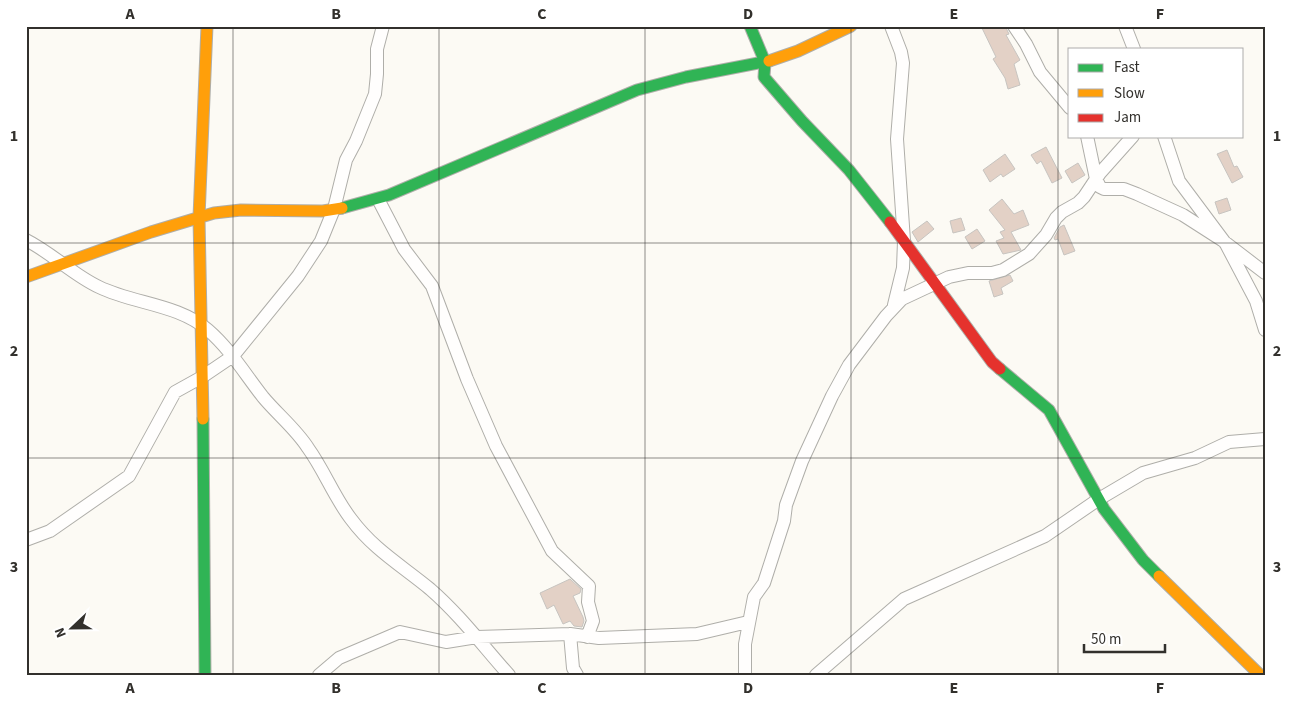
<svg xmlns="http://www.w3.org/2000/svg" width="1291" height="701" viewBox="0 0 1291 701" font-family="'Source Sans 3',sans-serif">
<rect width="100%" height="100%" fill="#fcfaf4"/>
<!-- building -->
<path fill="#e3d1c6" stroke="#c7c4c0" d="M981,26h24l4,8 -3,1 14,25 -6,4 6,21 -12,4 -3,-11 -12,-19 3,-2z
M1046,147l16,31 -10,5 -11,-22 -4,3 -6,-9z
M1227,150l7,17 3,-1 6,11 -11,6 -15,-29z
M1005,154l10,15 -12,8 -2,-3 -11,8 -7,-12z
M1078,163l7,12 -13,8 -7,-12z
M1227,198l4,12 -12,4 -4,-12z
M1002,199l12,15 9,-4 6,15 -18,7 10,18 -18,4 -7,-13 8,-3 -4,-6 5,-2 -16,-20z
M961,218l4,12 -12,3 -3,-12z
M927,221l7,8 -16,13 -6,-10z
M1064,225l11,26 -11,4 -6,-16 -3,1 -1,-2 6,-11z
M977,229l8,12 -13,8 -7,-12z
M1010,275l3,6 -12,7 2,6 -9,3 -5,-16z
M570,579l11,10 -1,4 -7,3 10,21 1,4 -2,6 -8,-1 -4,-5 -7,3 -9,-19 -7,4 -7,-16z"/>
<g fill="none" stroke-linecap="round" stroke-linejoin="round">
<!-- street casing -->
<g stroke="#afaea9" stroke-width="14">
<path id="street" d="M891,26l10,26 2,11 -6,76 7,102 -1,27 -9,37
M1014,26l12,18 14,28 30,36
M1125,26l9,23
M1087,136l9,43 4,8 4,2h20l13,5 46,21 39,25 43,33
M1164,136l15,45 47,63 30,57 9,29
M378,199l26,50 28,37 35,93 29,67 56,105 37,35 -1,16 5,19 -6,16
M26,240c26,13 47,35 73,47 35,17 79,17 109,43 22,19 37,44 55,67 14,17 33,32 45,51 16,22 26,49 43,71 23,31 50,46 79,70 30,26 53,57 79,86
M26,540l24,-9 79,-55 46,-84 27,-15 31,-21 65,-80 23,-35 13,-32 12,-49 10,-19 19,-47 2,-20v-25l6,-23
M319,675l20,-17 61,-26 46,10 31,-5 93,-3
M577,675l-4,-7 -3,-34 29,4 98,-4 51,-12
M745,675v-31l9,-47 10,-14 20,-62 2,-16 16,-44 30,-65 17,-31 37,-49 16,-17 47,-22 19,-4h24l11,-3 26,-16 17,-19 10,-17 6,-6 16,-9 6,-6 16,-24 33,-37
M816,675l88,-76 141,-63 54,-37 44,-26 52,-15 34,-16 36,-3"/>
</g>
<!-- fast casing -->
<g stroke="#afaea9" stroke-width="13">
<path id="fast" d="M750,26l15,36 -1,15 38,44 47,49 41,52
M342,208l47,-13 248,-105 49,-13 83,-16
M1000,369l49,41 55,99 39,51 16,16
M203,419l2,256"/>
</g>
<!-- slow casing -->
<g stroke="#afaea9" stroke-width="13">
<path id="slow" d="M769,61l29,-10 53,-25
M26,277l125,-45 63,-19 27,-3 82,1 19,-3
M203,419l-4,-202 8,-191
M1159,576l101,99"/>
</g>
<!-- jam casing -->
<g stroke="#afaea9" stroke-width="13">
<path id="jam" d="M890,222l102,140 8,7"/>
</g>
<!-- street -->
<use href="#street" stroke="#fffefd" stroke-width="12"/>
<!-- fast -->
<use href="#fast" stroke="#30b455" stroke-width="11"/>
<!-- slow -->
<use href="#slow" stroke="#ff9f0a" stroke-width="11"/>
<!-- jam -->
<use href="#jam" stroke="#e5322d" stroke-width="11"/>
</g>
<!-- grid -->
<path fill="none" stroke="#32302c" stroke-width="1" stroke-opacity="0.55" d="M233,26v649M439,26v649M645,26v649M851,26v649M1058,26v649M26,243h1239M26,458h1239"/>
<!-- border -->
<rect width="1291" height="701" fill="none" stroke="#ffffff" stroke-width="55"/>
<!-- legend -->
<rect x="1068" y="48" width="175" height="90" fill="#ffffff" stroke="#adacab"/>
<rect x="1078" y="64" width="25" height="8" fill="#30b455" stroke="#adacab"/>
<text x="1114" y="72" font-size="15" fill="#32302c">Fast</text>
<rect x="1078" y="89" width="25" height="8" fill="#ff9f0a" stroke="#adacab"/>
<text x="1114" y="98" font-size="15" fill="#32302c">Slow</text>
<rect x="1078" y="114" width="25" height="8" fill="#e5322d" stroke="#adacab"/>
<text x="1114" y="122" font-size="15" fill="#32302c">Jam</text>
<!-- north arrow -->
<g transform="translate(72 628) rotate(248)" stroke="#ffffff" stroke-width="4" paint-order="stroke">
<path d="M0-4L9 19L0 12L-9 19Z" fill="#32302c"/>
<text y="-8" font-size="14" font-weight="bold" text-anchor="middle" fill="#32302c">N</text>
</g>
<!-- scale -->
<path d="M1084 644v8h81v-8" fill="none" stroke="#32302c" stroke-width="2.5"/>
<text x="1091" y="644" font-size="15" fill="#32302c" stroke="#ffffff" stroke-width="4" paint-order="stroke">50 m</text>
<rect x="28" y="28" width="1236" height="646" fill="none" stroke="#32302c" stroke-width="2"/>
<g font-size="16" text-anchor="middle" font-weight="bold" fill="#32302c">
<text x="130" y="19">A</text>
<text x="336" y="19">B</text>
<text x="542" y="19">C</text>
<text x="748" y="19">D</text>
<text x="954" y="19">E</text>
<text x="1160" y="19">F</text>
<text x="14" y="141">1</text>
<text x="1277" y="141">1</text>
<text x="14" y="356">2</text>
<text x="1277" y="356">2</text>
<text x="14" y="572">3</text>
<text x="1277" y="572">3</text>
<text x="130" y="693">A</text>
<text x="336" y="693">B</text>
<text x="542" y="693">C</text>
<text x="748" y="693">D</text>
<text x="954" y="693">E</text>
<text x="1160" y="693">F</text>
</g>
</svg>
